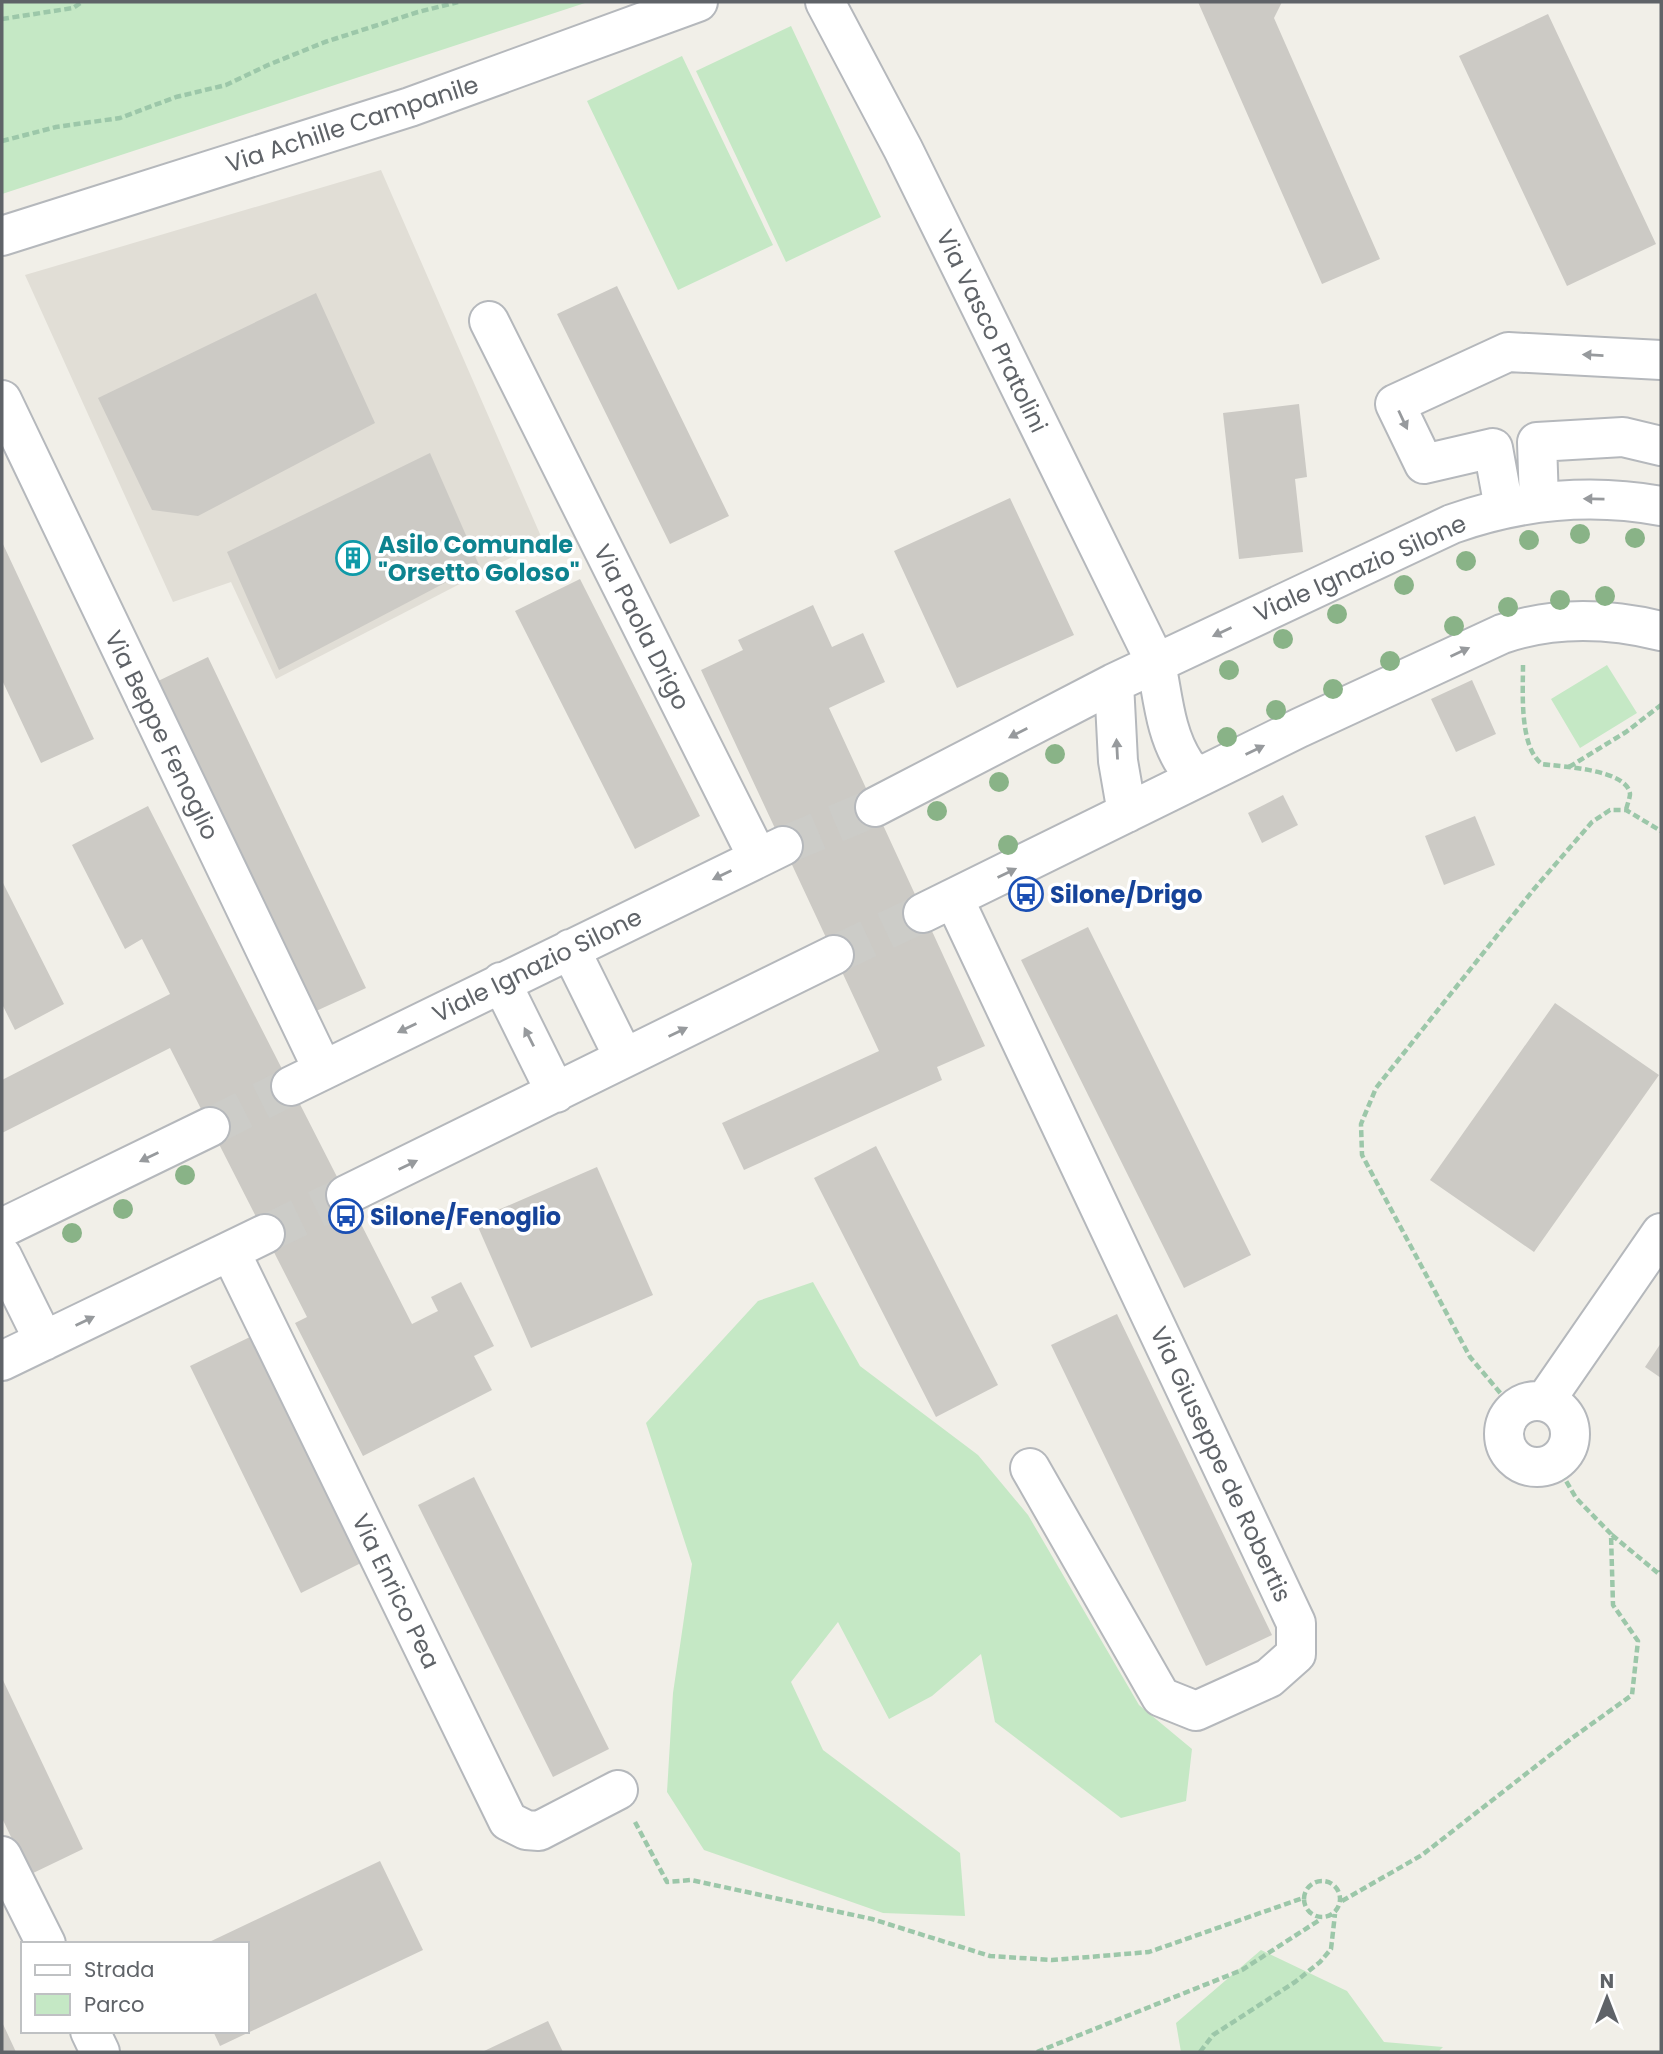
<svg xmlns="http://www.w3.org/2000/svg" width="1663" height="2054" viewBox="0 0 1663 2054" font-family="Poppins,sans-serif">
<rect width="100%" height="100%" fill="#f1efe8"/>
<!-- education -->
<path fill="#e1ded6" d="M381,170l162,371 -267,138 -45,-97 -58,20 -148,-327z"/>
<!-- green -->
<path fill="#c5e8c5" d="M2,2h586l-586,192z
M791,26l90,191 -95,45 -90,-191z
M682,56l91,189 -95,45 -91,-189z
M1607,665l30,48 -57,35 -29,-49z
M813,1282l47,84 118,89 50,60 111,190 53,44 -6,52 -65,17 -126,-96 -14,-68 -49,42 -43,23 -51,-97 -47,60 32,68 137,103 5,63 -82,-3 -179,-63 -37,-58 6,-99 19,-129 -46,-141 112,-122z
M1261,1950l86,41 37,51 59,5 -5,5h-257l-5,-29z"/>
<!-- building -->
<path fill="#cccac5" d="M1198,2h84l-8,16 106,241 -58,25z
M1548,14l108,230 -89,42 -108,-230z
M617,286l112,230 -59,28 -113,-230z
M316,293l59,130 -177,93 -46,-6 -54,-112z
M1299,404l8,73 -12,2 8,73 -64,7 -16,-146z
M430,453l49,112 -200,105 -52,-118z
M1010,498l64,137 -117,53 -63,-137z
M2,542l92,197 -53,24 -39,-83z
M580,579l120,237 -65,33 -120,-238z
M813,605l19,42 31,-14 22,49 -56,26 156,338 -48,21 5,13 -198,90 -22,-47 157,-72 -178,-381 42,-20 -5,-10z
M208,657l158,331 -52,24 -158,-330z
M1472,680l24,54 -40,18 -25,-53z
M1283,795l15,30 -36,18 -14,-30z
M148,806l264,518 26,-13 -7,-14 30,-15 33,64 -20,10 18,34 -129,66 -68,-133 12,-6 -137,-269 -168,85v-53l168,-86 -28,-55 -17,10 -53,-104z
M1475,816l20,49 -51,20 -19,-49z
M2,881l62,123 -49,26 -13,-26z
M1088,927l163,328 -67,33 -163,-328z
M1555,1003l104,72 -125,177 -104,-72z
M876,1146l122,239 -62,32 -122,-239z
M597,1167l56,128 -122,53 -56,-128z
M1117,1314l155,321 -66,31 -155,-321z
M250,1337l111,226 -60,30 -111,-227z
M1661,1343v35l-16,-11z
M474,1477l135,272 -56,28 -135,-272z
M2,1678l81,171 -54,26 -27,-57z
M380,1861l43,89 -203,96 -7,-15h34v-87h-42z
M548,2021l15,31h-81z
M2,2022l14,30h-14z"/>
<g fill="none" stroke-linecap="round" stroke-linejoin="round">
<!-- minor-tunnel -->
<path stroke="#ccccc8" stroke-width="38" stroke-dasharray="38 19" stroke-linecap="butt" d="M783,846l92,-39
M834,955l89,-42
M210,1127l81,-41
M265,1234l81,-39"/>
<!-- minor casing -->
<g stroke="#b5b8bc" stroke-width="42">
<path id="minor" d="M825,2l78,147 253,514c7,34 9,71 29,101 3,5 11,9 17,12
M2,236l408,-129 288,-105
M489,321l269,537
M2,400l321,670
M1539,502l-2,-60 86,-5 38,9
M1504,508l-11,-60 -69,16 -29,-60 113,-52 153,8
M1114,683l4,78 9,52
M875,807l239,-124 338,-159c68,-24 138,-31 209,-18
M954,899l342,724v31l-27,24 -73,33 -35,-14 -131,-229
M923,913l376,-185 203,-94c53,-18 106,-16 159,-3
M570,949l54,109
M501,982l55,111
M291,1086l492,-240
M346,1195l488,-240
M2,1228l208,-101
M230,1251l278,570 18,9 13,1 79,-41
M2,1256l42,85
M2,1361l263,-127
M1545,1401l116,-168
M1504 1434a33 33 0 1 1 66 0a33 33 0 1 1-66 0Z
M2,1856l44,88
M90,2031l10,21"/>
</g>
<!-- path -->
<path stroke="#9cc7a9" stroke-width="4.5" stroke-dasharray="7 3.5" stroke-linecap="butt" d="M2,19l71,-11 9,-6
M2,141l54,-14 64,-9 56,-21 50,-12 42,-20 57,-23 93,-30 40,-10
M1523,665c0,27 -4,82 19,99 20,3 85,5 88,30 0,4 -3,11 -4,16
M1569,767l57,-35 35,-27
M1507,1401l-37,-44 -108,-202 -1,-31 15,-36 158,-199 58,-67 18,-12h16l35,21
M1612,1535l47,39 2,-3
M635,1822l32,60 24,-2 181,39 118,37 62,4 97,-8 154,-54
M1304 1899a18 18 0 1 1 36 0a18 18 0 1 1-36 0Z
M1342,1901l80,-46 150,-117 60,-43 6,-54 -25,-36 -2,-71 -35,-36 -21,-36
M1037,2052l205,-82 79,-51
M1200,2052l13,-17 82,-53 25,-20 11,-13 4,-35"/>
<!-- minor -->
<use href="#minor" stroke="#fff" stroke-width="38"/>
</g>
<!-- trees -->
<g fill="#89b387">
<circle cx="1580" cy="534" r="10"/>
<circle cx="1635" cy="538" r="10"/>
<circle cx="1529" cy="540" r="10"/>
<circle cx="1466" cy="561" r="10"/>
<circle cx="1404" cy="585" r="10"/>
<circle cx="1605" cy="596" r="10"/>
<circle cx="1560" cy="600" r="10"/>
<circle cx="1508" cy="607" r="10"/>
<circle cx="1337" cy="614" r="10"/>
<circle cx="1454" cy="626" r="10"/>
<circle cx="1283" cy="639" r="10"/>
<circle cx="1390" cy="661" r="10"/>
<circle cx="1229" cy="670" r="10"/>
<circle cx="1333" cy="689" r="10"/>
<circle cx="1276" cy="710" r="10"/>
<circle cx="1227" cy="737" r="10"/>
<circle cx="1055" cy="754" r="10"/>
<circle cx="999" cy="782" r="10"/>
<circle cx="937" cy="811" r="10"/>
<circle cx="1008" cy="845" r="10"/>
<circle cx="185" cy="1175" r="10"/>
<circle cx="123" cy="1209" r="10"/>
<circle cx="72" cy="1233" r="10"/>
</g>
<!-- one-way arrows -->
<defs><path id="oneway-solid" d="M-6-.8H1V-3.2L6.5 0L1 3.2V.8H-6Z" transform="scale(1.75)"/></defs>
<g fill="#979a9d">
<use href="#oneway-solid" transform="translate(1593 355) rotate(-177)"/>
<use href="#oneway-solid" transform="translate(1403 420) rotate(65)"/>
<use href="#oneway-solid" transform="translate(1594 499) rotate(-179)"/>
<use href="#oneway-solid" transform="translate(1222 632) rotate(155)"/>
<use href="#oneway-solid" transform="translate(1460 652) rotate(-25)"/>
<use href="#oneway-solid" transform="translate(1018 733) rotate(153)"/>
<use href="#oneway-solid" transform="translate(1117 749) rotate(-93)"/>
<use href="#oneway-solid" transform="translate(1255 750) rotate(-26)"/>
<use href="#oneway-solid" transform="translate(1007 873) rotate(-26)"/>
<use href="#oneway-solid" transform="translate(722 875) rotate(154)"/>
<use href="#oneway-solid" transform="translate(407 1028) rotate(154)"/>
<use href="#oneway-solid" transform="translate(678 1032) rotate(-26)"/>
<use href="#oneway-solid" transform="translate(529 1037) rotate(-117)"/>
<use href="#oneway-solid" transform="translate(149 1157) rotate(154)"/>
<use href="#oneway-solid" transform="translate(408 1165) rotate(-26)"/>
<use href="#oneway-solid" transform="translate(85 1321) rotate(-26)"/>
</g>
<!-- icons -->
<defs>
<g id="building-ring" transform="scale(1.75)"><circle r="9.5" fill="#fff" stroke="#0f9aa8" stroke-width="1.5"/><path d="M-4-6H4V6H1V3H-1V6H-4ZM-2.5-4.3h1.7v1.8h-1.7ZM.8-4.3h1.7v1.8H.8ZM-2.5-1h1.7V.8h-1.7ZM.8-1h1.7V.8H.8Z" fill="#0f9aa8"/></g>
<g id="bus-ring" transform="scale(1.75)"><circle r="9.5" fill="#fff" stroke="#1a4fb4" stroke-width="1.5"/><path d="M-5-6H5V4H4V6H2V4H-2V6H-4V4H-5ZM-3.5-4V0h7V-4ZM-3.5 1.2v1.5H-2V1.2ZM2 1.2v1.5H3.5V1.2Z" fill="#1a4fb4"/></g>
</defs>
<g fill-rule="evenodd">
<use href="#building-ring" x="353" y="558"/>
<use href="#bus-ring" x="1026" y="894"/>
<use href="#bus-ring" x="346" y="1216"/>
</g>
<g text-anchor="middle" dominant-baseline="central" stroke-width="7" stroke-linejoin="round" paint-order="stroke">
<!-- street labels -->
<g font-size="24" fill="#5f6368" stroke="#fff">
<text transform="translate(352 124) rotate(-18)">Via Achille Campanile</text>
<text transform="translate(992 331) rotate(64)">Via Vasco Pratolini</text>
<text transform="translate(1360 568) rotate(-24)">Viale Ignazio Silone</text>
<text transform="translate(642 627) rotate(63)">Via Paola Drigo</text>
<text transform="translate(162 735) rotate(64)">Via Beppe Fenoglio</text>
<text transform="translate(537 965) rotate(-26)">Viale Ignazio Silone</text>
<text transform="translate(1221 1464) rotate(65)">Via Giuseppe de Robertis</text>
<text transform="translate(396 1591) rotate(64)">Via Enrico Pea</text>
</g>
<!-- culture labels -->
<g font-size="24" font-weight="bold" fill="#0d838f" stroke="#fff" text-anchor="start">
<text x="378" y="544">Asilo Comunale<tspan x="378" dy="28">"Orsetto Goloso"</tspan></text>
</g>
<!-- transit labels -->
<g font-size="24" font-weight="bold" fill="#164399" stroke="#fff" text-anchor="start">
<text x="1050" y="894">Silone/Drigo</text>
<text x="370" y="1216">Silone/Fenoglio</text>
</g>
</g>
<!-- border -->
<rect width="1663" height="2054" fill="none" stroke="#5f6368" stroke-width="7"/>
<!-- legend -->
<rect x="21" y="1942" width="228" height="91" fill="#ffffff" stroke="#bfc1c3" stroke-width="2"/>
<rect x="35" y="1965" width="35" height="10" fill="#ffffff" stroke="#bfc1c3" stroke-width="2"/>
<text x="84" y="1977" font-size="21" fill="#5f6368">Strada</text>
<rect x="35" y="1994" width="35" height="21" fill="#c5e8c5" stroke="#bfc1c3" stroke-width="2"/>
<text x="84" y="2012" font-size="21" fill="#5f6368">Parco</text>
<!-- north arrow -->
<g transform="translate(1607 1998)" stroke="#ffffff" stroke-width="5" paint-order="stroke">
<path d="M0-5L12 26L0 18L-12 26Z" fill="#5f6368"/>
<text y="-10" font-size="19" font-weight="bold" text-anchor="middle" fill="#5f6368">N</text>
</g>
</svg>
